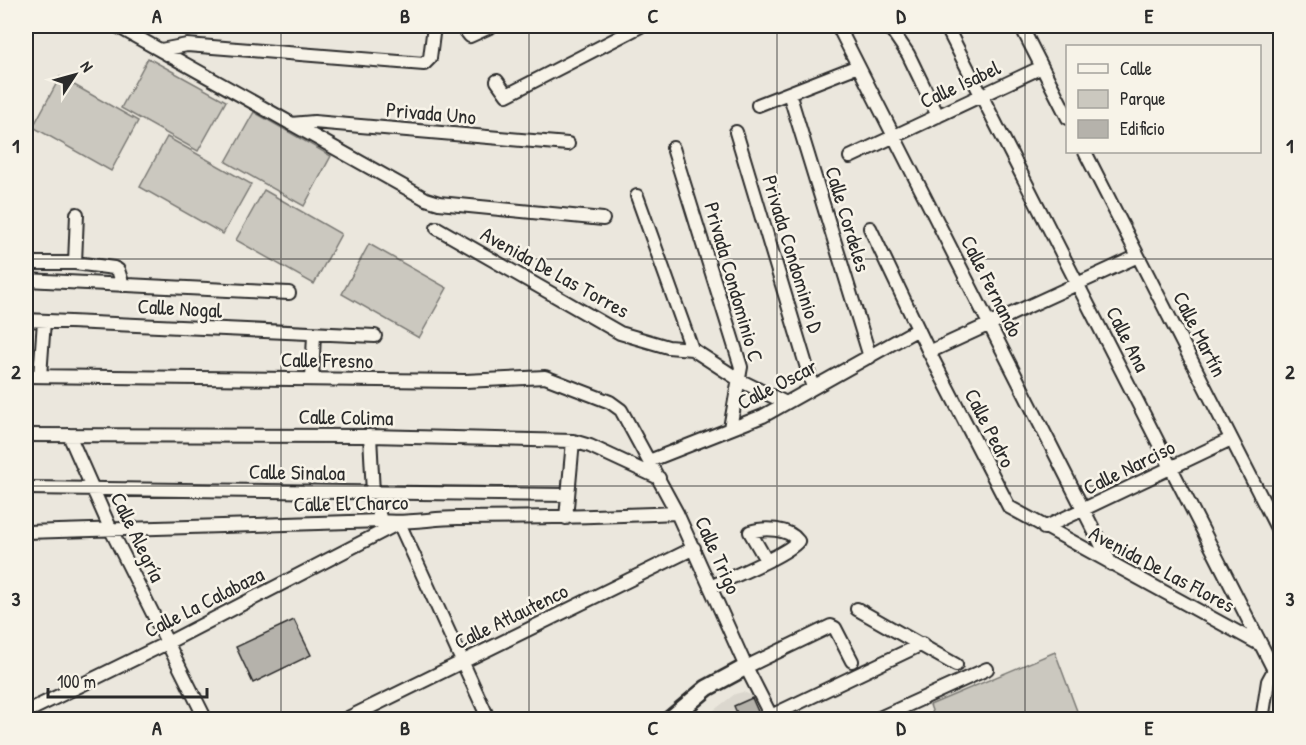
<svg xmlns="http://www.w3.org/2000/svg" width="1306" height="745" viewBox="0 0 1306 745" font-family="'Patrick Hand',sans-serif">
<rect width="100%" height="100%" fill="#ebe7dd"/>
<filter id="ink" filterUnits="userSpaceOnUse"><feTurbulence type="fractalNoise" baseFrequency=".0167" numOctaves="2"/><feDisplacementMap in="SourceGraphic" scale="12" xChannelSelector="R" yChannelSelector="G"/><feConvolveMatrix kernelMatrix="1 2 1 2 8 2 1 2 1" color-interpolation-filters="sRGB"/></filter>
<g filter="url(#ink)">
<!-- built -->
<path fill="#dbd7ce" d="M743,692l8,3 11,24 -61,1 34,-26z"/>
<!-- green -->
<path fill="#cbc8bf" stroke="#7b7a75" stroke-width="1.5" d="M148,58l78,43 -28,50 -77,-43z
M60,77l78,44 -27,50 -78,-44z
M254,112l77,44 -27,50 -78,-44z
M167,137l84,47 -28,50 -83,-47z
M264,190l77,44 -27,50 -78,-44z
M369,244l78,44 -28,50 -77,-44z
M1055,652l25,67h-145l-5,-14z"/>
<!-- building -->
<path fill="#b5b2ab" stroke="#2b2b2b" stroke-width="1.5" d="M294,620l17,35 -58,28 -17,-36z
M752,698l8,18 -8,4h-12l-6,-14z"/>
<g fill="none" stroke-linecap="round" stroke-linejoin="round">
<!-- minor casing -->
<g stroke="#2b2b2b" stroke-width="16">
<path id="minor" d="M117,26l309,173 13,4 164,16
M462,26l8,10 22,-10
M838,26l273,538
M889,26l19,28 30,62
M946,26l328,644
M1021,26l47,92
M161,50l26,-5 237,19 6,-6 4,-32
M497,81l10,14 134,-69
M789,93l81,264
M758,105l100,-39
M291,124l23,-2 254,22
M736,132l77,256
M673,148l68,219 -11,61
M1085,152l195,382
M850,157l192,-90
M637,196l55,153
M437,228l183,105 48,14 24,2 49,32 45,22
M870,228l59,124 80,155 252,138
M26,263h49l39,5 4,2 5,15
M75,263l2,-49
M26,280l263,13
M26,320l349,16
M929,352l209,-96
M26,376l439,5 80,-4 65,25 11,8 56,103 69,154 27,53
M40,376l4,-55
M312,379l2,-45
M26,435l344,1 203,5 17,5 69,32
M69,435l42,95 95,190
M370,436l3,57 8,28
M649,461l114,-45 155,-87
M26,488l542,7
M566,518l7,-77
M1044,528l187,-89
M26,532l355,-11c26,3 51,-3 77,-3 73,0 146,-2 219,-5
M710,587c19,-9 77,-32 88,-46 -9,-13 -34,-14 -48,-9l16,28
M857,609l99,56
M746,667l85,-41 4,2 17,33
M26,712l143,-70 230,-119 90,197
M771,716l151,-72
M344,720l350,-172
M875,720l112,-51
M1262,720l6,-39 6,-11"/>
</g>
<!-- major casing -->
<g stroke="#2b2b2b" stroke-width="20">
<path id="major" d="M669,720l38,-32 39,-21"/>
</g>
<!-- minor -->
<use href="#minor" stroke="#f7f3e8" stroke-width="12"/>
<!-- major -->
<use href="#major" stroke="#f7f3e8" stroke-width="15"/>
</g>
</g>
<!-- grid -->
<path fill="none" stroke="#2b2b2b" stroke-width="1.5" stroke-opacity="0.55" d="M281,26v694M529,26v694M777,26v694M1025,26v694M26,259h1254M26,486h1254"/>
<g text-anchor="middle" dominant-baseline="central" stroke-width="5" stroke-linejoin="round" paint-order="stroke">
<!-- street labels -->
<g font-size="21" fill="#2b2b2b" stroke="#f7f3e8">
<text transform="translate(960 84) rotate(-25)">Calle Isabel</text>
<text transform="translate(431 113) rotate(5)">Privada Uno</text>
<text transform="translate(848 219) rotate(73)">Calle Cordeles</text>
<text transform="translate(793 254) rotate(73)">Privada Condominio D</text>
<text transform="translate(555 272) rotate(29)">Avenida De Las Torres</text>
<text transform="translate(734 282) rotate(74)">Privada Condominio C</text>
<text transform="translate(992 286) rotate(63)">Calle Fernando</text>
<text transform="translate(180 308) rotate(3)">Calle Nogal</text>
<text transform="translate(1200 334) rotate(63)">Calle Martín</text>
<text transform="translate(1128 339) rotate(63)">Calle Ana</text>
<text transform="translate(327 360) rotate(1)">Calle Fresno</text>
<text transform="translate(777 384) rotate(-27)">Calle Oscar</text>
<text transform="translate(346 417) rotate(1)">Calle Colima</text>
<text transform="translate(990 428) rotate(63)">Calle Pedro</text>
<text transform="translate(1129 467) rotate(-26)">Calle Narciso</text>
<text transform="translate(297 472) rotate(1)">Calle Sinaloa</text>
<text transform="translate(351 503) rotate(-1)">Calle El Charco</text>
<text transform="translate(138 537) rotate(64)">Calle Alegría</text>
<text transform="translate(718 555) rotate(66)">Calle Trigo</text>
<text transform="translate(1162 569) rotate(28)">Avenida De Las Flores</text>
<text transform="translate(204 602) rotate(-27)">Calle La Calabaza</text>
<text transform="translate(511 616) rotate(-26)">Calle Atlautenco</text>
</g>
</g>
<!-- margin -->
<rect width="1306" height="745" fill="none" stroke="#f7f3e8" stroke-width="66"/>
<!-- legend -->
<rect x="1066" y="45" width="195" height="108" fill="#f7f3e8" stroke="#a5a39c" stroke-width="1.5"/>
<rect x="1078" y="64" width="30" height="9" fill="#f7f3e8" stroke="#a5a39c" stroke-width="1.5"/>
<text x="1120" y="75" font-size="18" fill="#2b2b2b">Calle</text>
<rect x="1078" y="90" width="30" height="18" fill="#cbc8bf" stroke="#a5a39c" stroke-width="1.5"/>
<text x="1120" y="105" font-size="18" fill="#2b2b2b">Parque</text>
<rect x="1078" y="120" width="30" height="18" fill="#b5b2ab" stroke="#a5a39c" stroke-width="1.5"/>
<text x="1120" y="135" font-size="18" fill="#2b2b2b">Edificio</text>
<!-- north arrow -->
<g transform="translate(75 75) rotate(54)" stroke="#f7f3e8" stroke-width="4.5" paint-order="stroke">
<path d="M0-4.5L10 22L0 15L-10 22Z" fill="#2b2b2b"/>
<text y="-9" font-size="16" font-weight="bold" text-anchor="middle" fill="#2b2b2b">N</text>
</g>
<!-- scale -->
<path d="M48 688v9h159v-9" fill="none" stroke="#2b2b2b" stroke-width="3"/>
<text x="57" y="688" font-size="18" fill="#2b2b2b" stroke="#f7f3e8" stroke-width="4.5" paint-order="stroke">100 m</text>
<rect x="33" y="33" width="1240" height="679" fill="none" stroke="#2b2b2b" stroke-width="2"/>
<g font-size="20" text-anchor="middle" font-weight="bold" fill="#2b2b2b">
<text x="157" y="23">A</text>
<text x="405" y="23">B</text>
<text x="653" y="23">C</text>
<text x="901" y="23">D</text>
<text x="1149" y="23">E</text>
<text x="16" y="153">1</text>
<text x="1290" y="153">1</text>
<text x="16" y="379">2</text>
<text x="1290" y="379">2</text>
<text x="16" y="606">3</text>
<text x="1290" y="606">3</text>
<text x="157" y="735">A</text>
<text x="405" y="735">B</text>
<text x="653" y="735">C</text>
<text x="901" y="735">D</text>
<text x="1149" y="735">E</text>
</g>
</svg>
